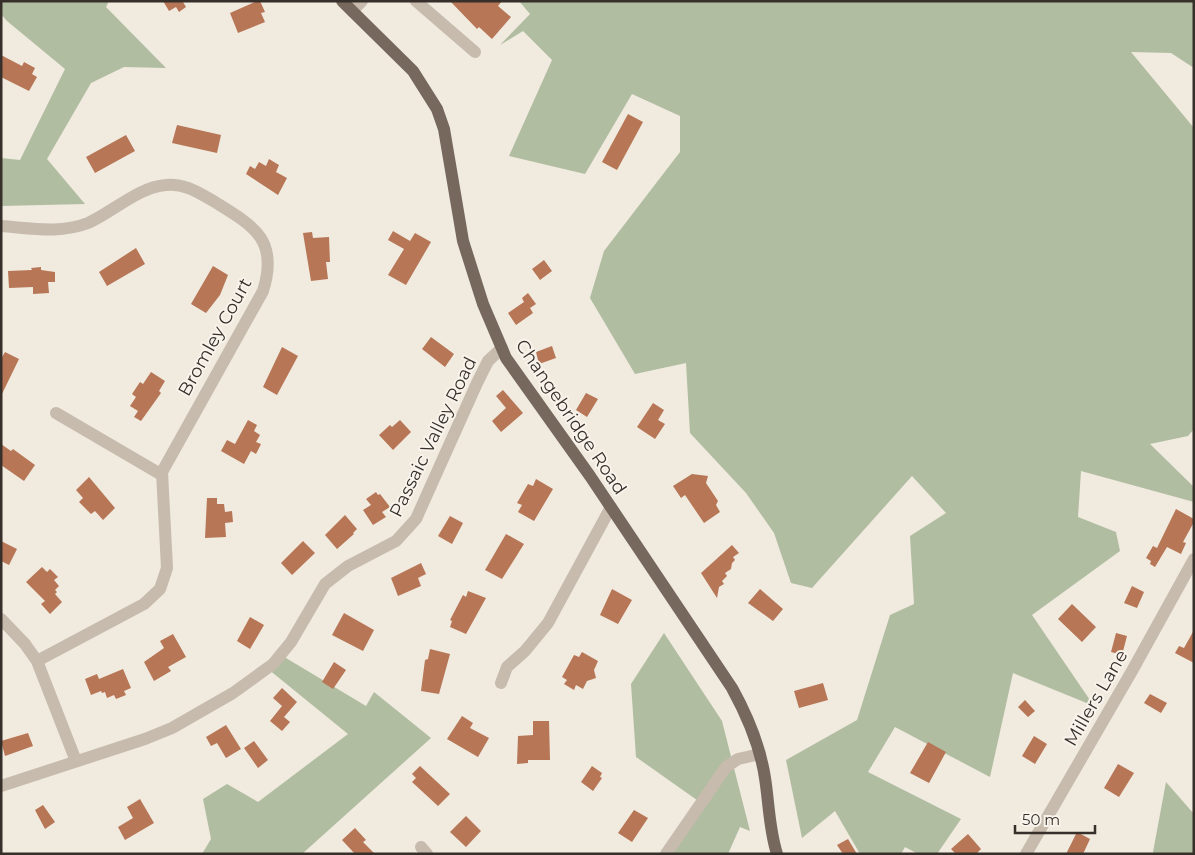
<svg xmlns="http://www.w3.org/2000/svg" width="1195" height="855" viewBox="0 0 1195 855" font-family="Montserrat,sans-serif">
<rect width="100%" height="100%" fill="#f0eadf"/>
<!-- green -->
<path fill="#b1bda1" d="M1,1h108l-3,6 60,61 -42,-1 -33,16 -44,76 38,45 -84,2v-48l19,2 45,-91 -58,-48 -6,-7z
M519,1h675v67l-23,-15 -40,-1 63,76v301l-6,7 -38,8 44,43v15l-113,-31 -3,46 38,15 4,19 -88,64 62,91 -81,-33 -23,104 -95,-50 -27,45 93,47 -24,35h-19l-13,-7 -4,7h-41l-25,-43 -33,27 -16,-78 71,-40 33,-105 24,-11 -4,-68 36,-23 -34,-37 -100,112 -21,-5 -17,-50 -28,-40 -56,-60 -4,-70 -51,11 -45,-76 14,-47 76,-99v-36l-48,-22 -47,80 -76,-18 43,-96 -29,-29 -23,14 30,-31z
M664,633l58,88 28,110 -10,-4 -12,27h-59l35,-49 -68,-48 -5,-73z
M281,655l85,51 8,-14 57,46 -129,116h-100l9,-15 -8,-40 24,-15 31,18 90,-68 -80,-65z
M1166,782l28,32v40h-39l-2,-2z"/>
<!-- building -->
<path fill="#b77656" d="M163,1h22l-2,1 3,5 -7,5 -3,-5 -7,4z
M257,1h3l5,11 -4,1 4,9 -27,11 -8,-20z
M450,1h52l-4,5 13,11 -19,22 -13,-12 -2,2z
M1,55l21,11 2,-4 11,6 -3,6 5,3 -8,14 -28,-14z
M628,114l15,8 -26,48 -15,-8z
M177,125l44,10 -4,18 -45,-10z
M126,135l9,16 -40,22 -9,-16z
M269,159l10,6 -3,7 11,6 -9,17 -32,-21 4,-8 5,3 4,-7 7,4z
M393,231l17,10 5,-8 16,9 -25,43 -18,-10 16,-26 -16,-9z
M312,232l1,6 16,-1 1,25h-4l2,17 -17,2 -8,-48z
M136,248l9,16 -38,22 -8,-14z
M544,260l8,11 -12,9 -8,-11z
M213,266l15,9 -8,20 -14,18 -15,-9z
M41,267v3l14,2v10h-7l1,11 -16,1v-7l-24,1 -1,-17 24,-1 -1,-2z
M528,293l8,11 -6,4 3,5 -17,12 -8,-12 16,-11 -2,-4z
M431,337l23,17 -9,13 -23,-18z
M552,346l4,12 -17,6 -3,-12z
M282,347l16,9 -21,39 -14,-8z
M5,352l14,7 -18,37v-37z
M151,372l14,9 -6,10 2,2 -20,28 -7,-4 4,-6 -8,-5 6,-9 -4,-3 8,-12 3,2z
M503,390l20,23 -22,19 -9,-11 14,-13 -10,-12z
M586,393l12,6 -11,18 -11,-7z
M653,403l11,7 -6,10 7,4 -10,15 -18,-12z
M248,420l9,5 -3,6 6,4 -4,7 5,2 -5,10 -5,-3 -7,13 -23,-13 6,-11 8,4z
M400,420l11,12 -18,18 -14,-15 11,-10 2,2z
M1,444l10,7 2,-2 22,16 -11,16 -23,-16z
M692,474l16,2 -2,7 12,18 -2,4 4,7 -16,11 -19,-28 -4,3 -8,-12z
M89,477l26,31 -12,12 -8,-9 -4,3 -12,-12 4,-4 -7,-8z
M536,479l17,10 -19,32 -16,-9 4,-7 -5,-2 11,-19 5,2z
M376,492l2,3 2,-1 10,13 -8,5 4,5 -13,8 -10,-15 8,-5 -5,-6z
M207,498h10v6h7l1,8 7,-1 1,11 -8,1 1,14 -21,1z
M1176,509l18,10v3l-11,20 3,1 -5,11 -14,-7 -12,20 -5,-3 1,-3 -5,-3 7,-12 4,2z
M345,515l12,14 -4,4 1,1 -17,15 -12,-14z
M450,516l13,7 -11,21 -14,-8z
M506,534l18,10 -22,35 -17,-9z
M1,541l16,8 -8,16 -8,-4z
M303,541l12,12 -23,22 -11,-12z
M732,545l7,8 -6,4 2,3 -3,3 -1,6 -6,4 2,3 -5,5 2,3 -5,3 -2,11 -16,-25z
M421,563l5,11 -8,4 3,8 -23,10 -7,-18z
M42,567l5,5 3,-3 8,8 -4,3 5,6 -4,4 2,2 -2,2 7,8 -12,12 -9,-10 4,-3 -19,-19z
M1132,586l12,6 -7,16 -13,-5z
M612,589l20,11 -14,24 -18,-9z
M760,589l23,20 -10,12 -25,-18z
M468,591l18,7 -20,36 -16,-7 2,-6 -2,-1 13,-25 3,2z
M1072,604l24,23 -14,15 -24,-23z
M344,613l30,17 -11,21 -31,-16z
M250,617l14,8 -14,24 -13,-8z
M1194,630v33l-19,-10 4,-7 5,2z
M1116,633l11,3 -5,19 -11,-3z
M173,634l13,23 -18,10 3,4 -17,10 -10,-19 20,-14 -4,-7z
M430,649l20,5 -11,40 -18,-3 4,-31 3,-1z
M582,652l16,9 -4,9 2,8 -9,3 -4,8 -7,-4 -2,5 -10,-6 3,-4 -5,-3 12,-22 5,2z
M334,662l12,8 -13,19 -11,-7z
M123,669l8,19 -7,3 2,4 -10,4 -2,-4 -7,3 -2,-6 -3,1 -1,-2 -10,4 -6,-16 12,-5 2,5z
M823,683l5,17 -29,8 -5,-17z
M282,688l15,14 -13,15 6,5 -8,9 -12,-10 12,-15 -9,-8z
M1150,694l17,9 -6,10 -17,-10z
M1025,700l10,11 -7,6 -10,-10z
M462,716l11,7 -3,5 19,10 -11,19 -31,-18z
M533,721h16l1,39h-22v3l-11,1 1,-28 15,-1z
M226,725l15,24 -15,9 -9,-15 -6,3 -5,-9z
M28,733l5,13 -28,10 -4,-15z
M1034,736l13,8 -12,20 -13,-8z
M254,741l14,19 -10,8 -14,-20z
M928,742l18,10 -17,31 -19,-10z
M1118,764l16,9 -15,24 -15,-9z
M420,766l30,28 -12,12 -26,-24 4,-4 -4,-4z
M592,766l10,7 -2,4 2,1 -9,13 -12,-9z
M140,799l14,24 -29,17 -7,-13 15,-9 -6,-11z
M43,805l12,17 -10,7 -10,-19z
M634,810l14,8 -16,24 -14,-9z
M466,816l15,15 -15,16 -16,-15z
M355,828l11,12 -3,2 12,12h-20l-13,-14z
M1077,832l13,7 -7,15h-17z
M968,834l13,15 -5,5h-20l-5,-5z
M848,839l9,15h-14l-6,-9z"/>
<g fill="none" stroke-linecap="round" stroke-linejoin="round">
<!-- minor -->
<path stroke="#c7bbad" stroke-width="12" d="M416,1l59,51
M352,11l10,-10
M1,226c29,2 59,8 87,-3 25,-11 50,-36 78,-38 19,-2 33,8 49,17 39,24 64,38 48,89l-101,181 5,96 -7,21 -16,15 -107,57
M56,413l106,62
M1,619l24,25 12,17 39,100
M501,683l6,-16 18,-16 23,-28 63,-116
M1,786l144,-47 27,-11 61,-35 40,-29 18,-22 34,-58 23,-18 48,-25 20,-22 61,-136 11,-22 14,-13
M421,847l6,7
M666,854l60,-87 12,-8 22,-5
M1026,854l106,-183 62,-112"/>
<!-- major -->
<path stroke="#76685d" stroke-width="12" d="M342,1l71,70 24,38 7,20 19,112 20,63 23,54 84,118 142,212c16,29 28,57 33,90 4,25 4,51 12,76"/>
</g>
<g text-anchor="middle" dominant-baseline="central" stroke-width="4" stroke-linejoin="round" paint-order="stroke">
<!-- street labels -->
<g font-size="18" fill="#362f2a" stroke="#f8f3eb">
<text transform="translate(215 337) rotate(-61)">Bromley Court</text>
<text transform="translate(571 417) rotate(56)">Changebridge Road</text>
<text transform="translate(433 437) rotate(-64)">Passaic Valley Road</text>
<text transform="translate(1096 698) rotate(-60)">Millers Lane</text>
</g>
</g>
<!-- border -->
<rect width="1195" height="855" fill="none" stroke="#362f2a" stroke-width="5"/>
<!-- scale -->
<path d="M1015 825v8h80v-8" fill="none" stroke="#362f2a" stroke-width="2.5"/>
<text x="1022" y="825" font-size="15" fill="#362f2a" stroke="#f8f3eb" stroke-width="4" paint-order="stroke">50 m</text>
</svg>
